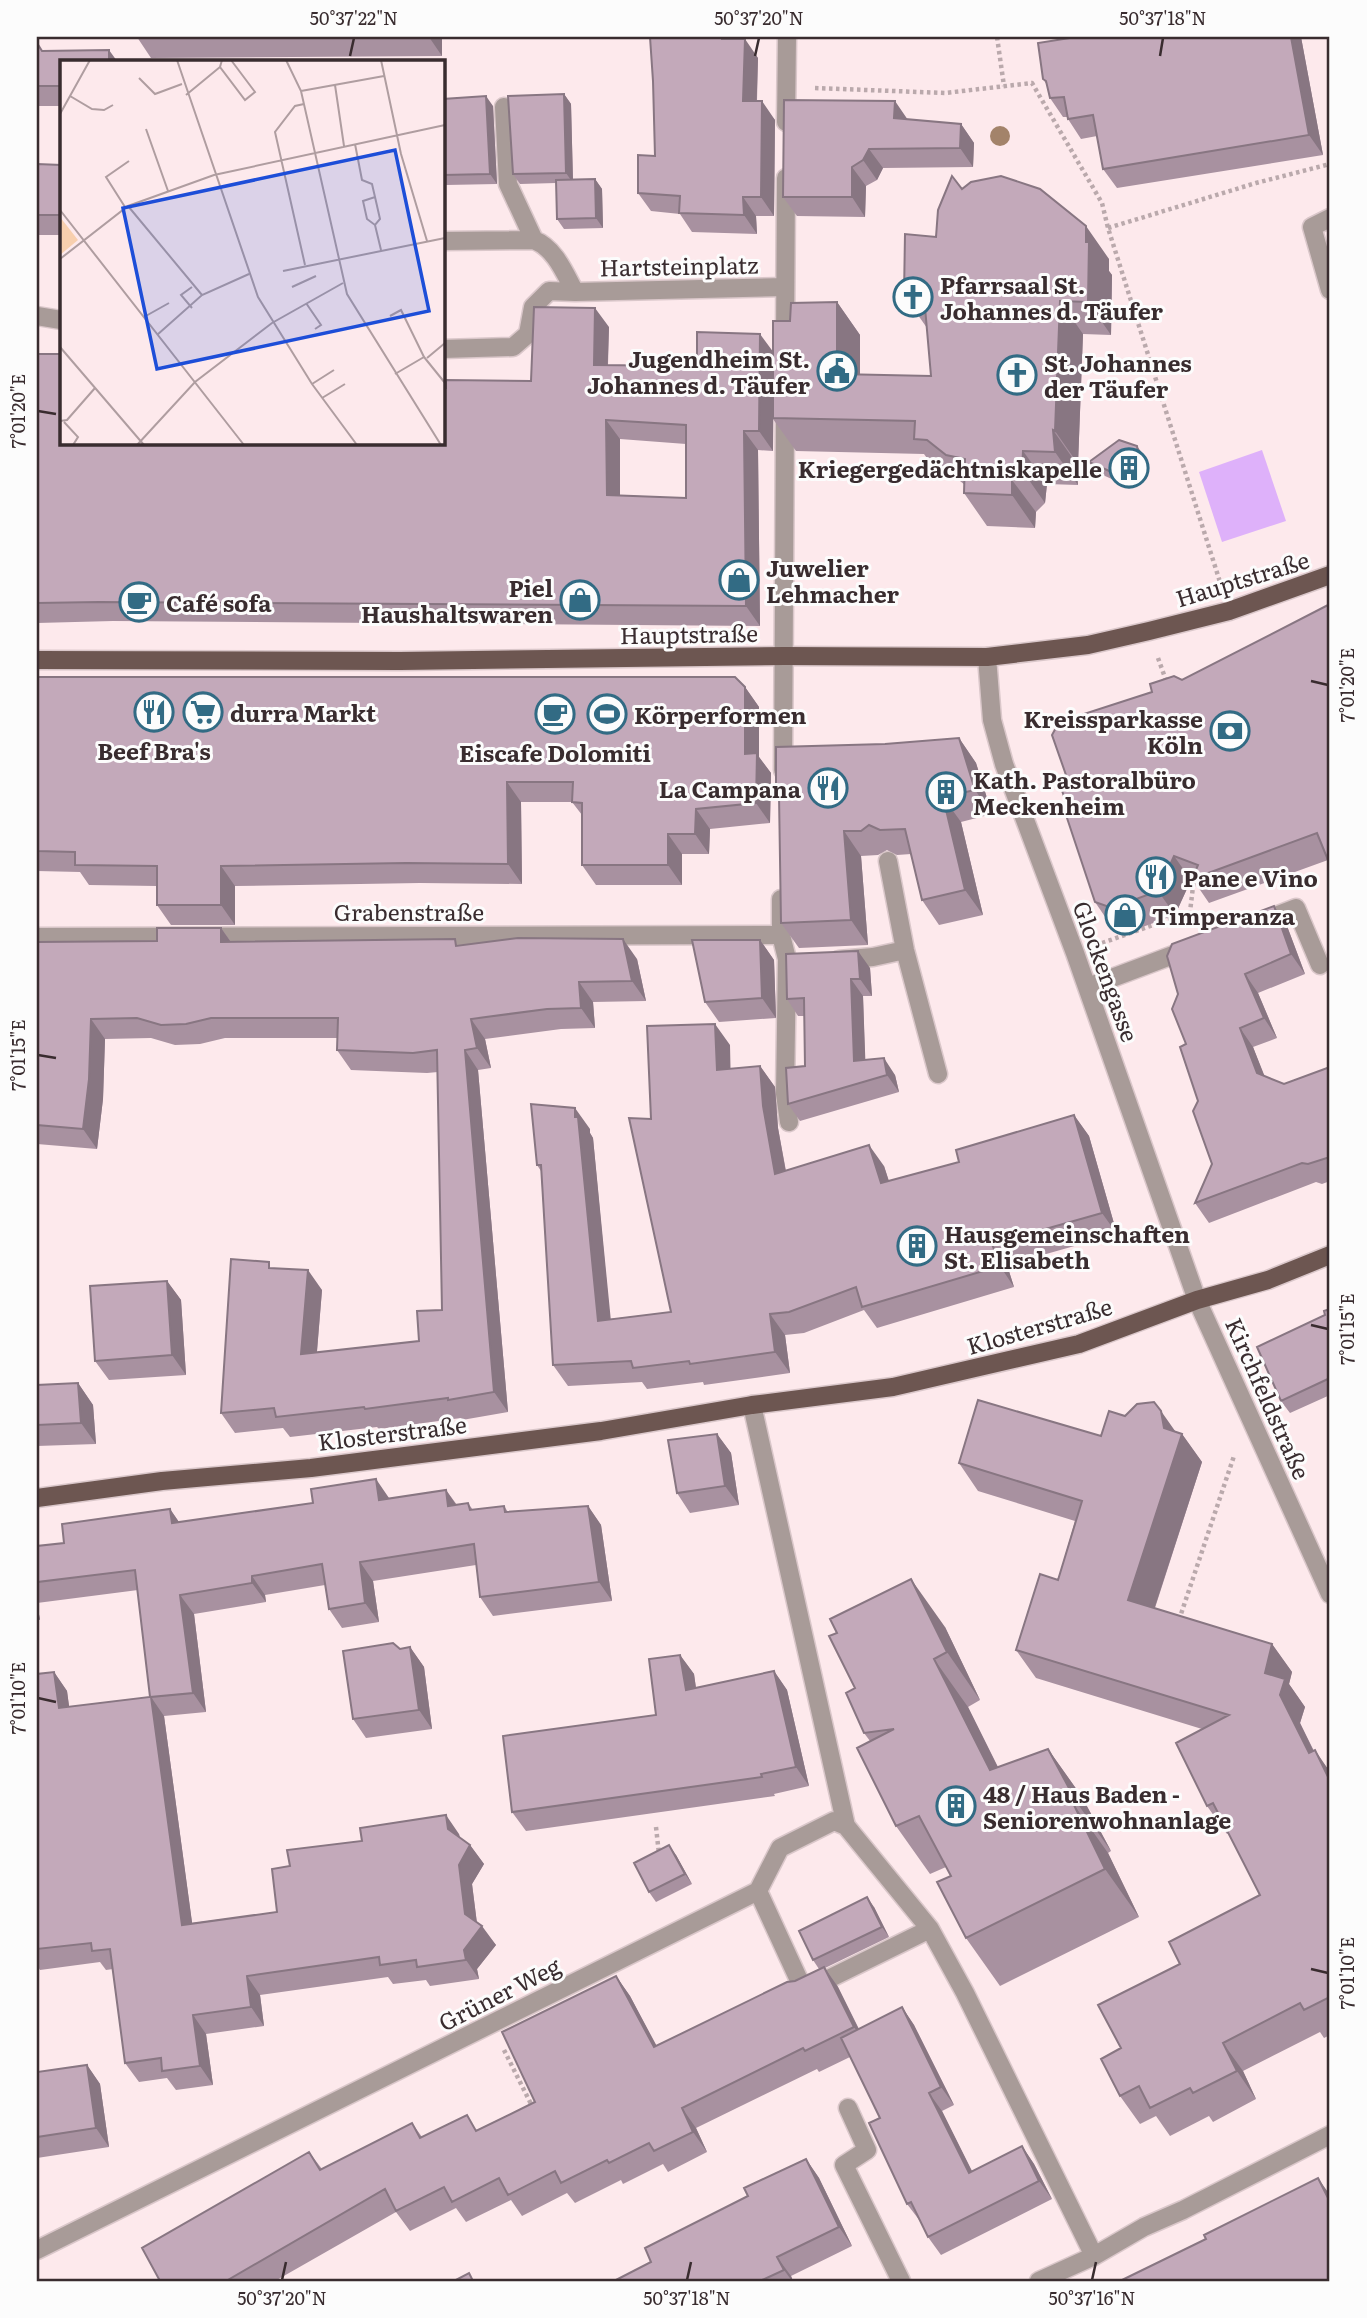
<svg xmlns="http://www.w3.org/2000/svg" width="1367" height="2318" viewBox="0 0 1367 2318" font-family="Literata,serif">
<rect width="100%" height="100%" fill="#fde9ec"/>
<!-- water -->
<path fill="#deb1fa" d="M1262,450l24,71 -64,21 -23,-70z"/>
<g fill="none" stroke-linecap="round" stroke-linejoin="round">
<!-- minor casing -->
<g stroke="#dac7ca" stroke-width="21">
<path id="minor" d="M504,107l4,77 26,56
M786,122l1,-85
M1330,218l-18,9 18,63
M443,241l91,-1c21,8 31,34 41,52l-26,-1 -16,16 -5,27 -15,13 -70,2
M575,292l210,-5
M37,316l24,4
M785,343l1,-165
M987,657l5,63 12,44 71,189 122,347 133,294
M783,770l2,-357
M888,861l17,89 33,124
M781,899v36l6,24 -2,135 4,28
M1258,923l38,-15 24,57
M37,937l744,-2
M839,960l34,-3 32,-7
M1088,987l101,-38
M752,1405l94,421
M758,1891l22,-43 54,-27 12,5 84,103 35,64 129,263
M758,1891l46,100 126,-62
M848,2108l19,42 -23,15 57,116
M37,2250l721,-359
M1039,2281l55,-25 50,-29 39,-17 147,-75"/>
</g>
<!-- major casing -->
<g stroke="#dac7ca" stroke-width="21">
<path id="major" d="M37,660l363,1 384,-5 203,1 101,-12 61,-14 80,-20 101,-36
M37,1498l125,-17 149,-13 290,-37 151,-26 141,-18 186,-43 118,-44 71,-20 62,-25"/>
</g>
<!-- path -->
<path stroke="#baa9ac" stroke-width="4.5" stroke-dasharray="3.5 3.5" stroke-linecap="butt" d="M997,37l7,49
M815,88l130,5 87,-10 70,120 6,25 112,354
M1108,228l148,-45 74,-19
M1158,658l9,25
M1102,943l88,-31 4,-34
M1179,1620l55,-164
M656,1827l3,27
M504,2050l29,58"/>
<!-- minor -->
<use href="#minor" stroke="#a89b98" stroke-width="18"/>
<!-- major -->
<use href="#major" stroke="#6d5651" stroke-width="18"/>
</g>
<!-- trees -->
<circle fill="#a3836a" cx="1000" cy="136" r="10"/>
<!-- wall -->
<path fill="#a891a0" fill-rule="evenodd" d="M137,37h305v19l-291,2z
M650,37h85v2l23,19 -1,43 18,19 -1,96h-18l1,18 -65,-2 -12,-18 -29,-3 -13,-18 17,-37 -2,-75z
M1301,37l22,118 -206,33 -14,-19 -6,-33 -16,3 -13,-20 -1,-2h-4l-13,-19 -3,-13 -4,-6z
M37,43l5,8 19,10v45h-24z
M564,94l7,10 2,76 22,-1 7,10 1,39 -39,1 -7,-10 -1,-36 -36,1 -7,-10z
M443,99l50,7 4,78 -51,1 -3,-5z
M907,119l54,5 13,19 -1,24 -90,1 -6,12 -11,6 -1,31 -68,-1 -14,-19z
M37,164l24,1v70h-24z
M962,189l147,70v12l3,4 -1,60 -28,-1 -5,130 -2,-1 2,22 -31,-1 -2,19 -9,9 -1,16 -48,-2 -23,-33 1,-8 -15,-12 -13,-1 -13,-18 -128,-3 -23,-32v32l-15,-1 2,176 -647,-5 -76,2v-269l24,89 470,-62 78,-54 -1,38 89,1 76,-13 17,-32 47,-19 23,33v40l71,1 -4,-48 -23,-33zM620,439l66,5v54l-66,-3z
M1144,456l3,19 -15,13 -36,-16 -7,-10z
M1330,604l-2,256 -119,43 -15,-22 -3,-1 -16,35 -46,17 -17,-5 -17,-25 -26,-91 -3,-36 86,-83 30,-12z
M37,677l708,10 14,20v50l12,16 -1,50 -60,6 -1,25h-27v31h-86l-14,-20v-50l-10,-13h-51l1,82 -102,-1 -185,3v39h-64l-14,-20v-19l-68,-1 -9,-13 -43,-1z
M959,738l17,25 16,51 -31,8 22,93 -44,10 -17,-25 -11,-46 -14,1 -10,-5 -9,5 -17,1 7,89 -69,3 -18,-25 -2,-122 -3,-5 109,-52z
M1287,926l18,48 -47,19 19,45 -24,9 11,29 20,8 46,-17v114l-8,3 -6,-2 -107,41 -14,-20 17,-39 -26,-120 -8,-50z
M221,928l10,14 228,4 178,13 9,42 -53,1 2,26 -34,1 -76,10 6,29 -13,2 30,342 -46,8 -1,-2 -82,11 -2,-2 -87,10 -7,-9 -48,5 -14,-20 53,-145 48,22 -5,62 102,-11 23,-31 -4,-238 -11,1 -76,-3 -14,-20v-12h-112l-25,6 -25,1 -24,-7 -46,1 -2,60 -6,50 -60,-5v-202l120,-1z
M760,940l14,20 2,58 -57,4 -14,-20z
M870,968l2,28h-9l2,64 30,15 4,17 -99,29 -12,-17 17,-38 -1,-50h-6l-11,-17z
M730,1045v24l30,-3 15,21 3,41 8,43 98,-5 5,15 70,-19 115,-47 15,21 28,98 -110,31 7,22 -137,41 -13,-18 -60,23 -19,2 5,38 -86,12 -1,-3 -56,7 -5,-7 -74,4 -15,-21 -12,-194 -4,-6 53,-36v4l3,5 17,181 61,-7 -20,-193z
M167,1281l14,19 5,75 -77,5 -14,-19z
M1330,1309v86l-40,18 -9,-12 44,-86z
M78,1383l15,22 3,39 -59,2v-61z
M1176,1432l6,2 20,28 -47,146 117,36 20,28 -3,12 16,23 -5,16 14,28 16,21v263l-6,3 -4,-6 -77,39 13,28 -43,23 -4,-6 -39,20 -14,-20 -16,8 -20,-28 1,-48 59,-84 80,-69 -31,-62 -2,1 -20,-28 -5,-77 -166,-51 -20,-28 42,-70 17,-59 -97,-30 -19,-28 142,-27z
M717,1434l14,19 8,52 -49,8 -13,-20z
M446,1490l11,15 11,-2 5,7 31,-4 4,6 80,-6 13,19 11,76 -119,15 -13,-19 -4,-32 -103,16 6,41 -37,6 -13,-19 -4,-24 -60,10 1,7 -72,12 12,98 -42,4 28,207 85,-11 13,-46 169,-32 1,4 10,7 14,19 -12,20 5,39 19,22 -19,24 2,10 -49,7 -4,-6 -33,4 -5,-7 -128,18 4,31 -58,8 7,51 -37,5 -9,-12 -28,4 -14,-19 -12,-94 -7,1 -6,-8 -60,8 -3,-5v-291l17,-2 13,19 2,16 81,-10 -12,-107 -101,13 3,17h-3v-74l27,-3 106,-34 9,13 210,-24v1z
M945,1627l35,73 -12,7 30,60 50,-18 34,48 29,54 -3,2 31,64 -139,69 -34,-48 -15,-62 -5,-9 -16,7 -34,-48 -26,-85 -6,-8 -9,-45z
M410,1647l14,20 8,62 -66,9 -13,-19 47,-70z
M680,1655l14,19 2,14 78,-17 13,19 22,96 -35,8 1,2 -249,35 -14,-19 144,-97z
M676,1855l16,29 -36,18 -7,-10z
M874,1907l15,30 -64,31 13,19 21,42 43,-22 12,18 40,80 -12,6 30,61 50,-26 12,18 18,35 -111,56 -13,-18 -8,-16 -13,-17 -27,-86 -30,-61 -31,15 -2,-3 -121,59 11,24 -39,20 -5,-8 -40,20 -2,-4 -46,23 -8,-10 -45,23 -11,-16 -45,22 -10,-14 -46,23 -14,-19 -121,69h-115l149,-129 13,17 90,-46 10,14 55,-7 58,-28 81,-126 14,20 26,50 163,-77 -6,-9z
M87,2065l13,19 9,63 -72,11v-86z
M806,2159l13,19 33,68 -61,30 2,5h-179l37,-19 97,-66z"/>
<!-- shaded-wall -->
<path fill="#887682" d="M429,37h13v19z
M722,37h13l1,21 -14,-19z
M1291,37h10l22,118 -14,-20z
M745,39l13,19 -2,62 -13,-19z
M109,50l8,11h-8z
M564,94l7,10 2,79 -7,-10z
M486,96l7,10 4,78 -7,-10z
M762,101l13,19 -1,96 -13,-19z
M895,101l13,19 -14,-2z
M961,124l13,19 -1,24 -13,-19z
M869,149l14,19 -6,12 -14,-20z
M852,167l14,19 -1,31 -13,-20z
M595,179l7,10 1,39 -7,-10z
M743,197l13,19 1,18 -13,-19z
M1086,226l23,33v12l3,4 -1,60 -23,-33z
M1060,301l23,33 -5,130 -23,-33z
M837,302l23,33v72l-23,-33z
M595,308l14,19 -2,57 -13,-19z
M760,334l14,19 -1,98 -14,-20z
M606,420l14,19v75l-13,-19z
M1053,430l23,33 2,22 -23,-33z
M744,431l14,19 2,176 -14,-20z
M1137,446l7,10 3,19 -7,-10z
M1023,451l24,33 -2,19 -23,-33z
M1012,480l24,32 -1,16 -23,-33z
M745,687l14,20v50l12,16 -1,50 -14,-20 -11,-49z
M959,738l17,25 16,51 -17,-24z
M507,782l14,20 1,82 -14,-20z
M943,797l18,25 22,93 -18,-25z
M696,809l14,20 -1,25 -14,-20z
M844,831l17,25 7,89 -17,-25z
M668,834l14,20v31l-14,-20z
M1174,856l17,24 -16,35 -17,-24z
M221,866l14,20v39l-14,-20z
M1274,906l13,20 18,48 -14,-20z
M221,928l14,20 -14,-6z
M623,939l14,20 9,42 -14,-20z
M760,940l14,20 2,58 -14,-20z
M858,951l12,17 2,28 -12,-17z
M1245,974l13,19 19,45 -13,-20z
M851,979l12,17 3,82 -12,-17z
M579,982l14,20 2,26 -14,-20z
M91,1019l14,20 -2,60 -6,50 -14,-20z
M471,1019l14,20 6,29 -14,-20z
M715,1024l15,21 1,46 -14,-21z
M1240,1028l13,19 18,45 -14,-19z
M465,1050l13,20 30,342 -14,-20z
M884,1058l11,17 4,17 -12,-17z
M760,1066l15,21 3,41 12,67 -15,-21 -12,-68z
M575,1108l15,21v4l3,5 20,204 -15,-21 -23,-204z
M1074,1115l15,21 28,98 -15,-21z
M869,1145l15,21 12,38 -15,-21z
M992,1244l15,21 7,22 -14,-21z
M308,1270l14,20 -7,84 -14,-20z
M167,1281l14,19 5,75 -14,-20z
M770,1314l15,21 5,38 -15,-21z
M78,1383l15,22 3,39 -15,-21z
M1161,1411l19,27 2,-4 20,28 -54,166 -20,-28 36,-172z
M717,1434l14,19 8,52 -14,-19z
M376,1479l13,19 3,21 -13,-19z
M446,1490l13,19 -11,-3z
M588,1506l13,19 11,76 -13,-19z
M170,1509l13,19 -11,-5z
M360,1562l13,19 6,41 -14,-19z
M252,1576l13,19 1,7 -14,-19z
M911,1579l34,48 35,73 -33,-48z
M180,1595l14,19 12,98 -13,-19z
M37,1602v1l3,17 -3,-4z
M1272,1644l20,28 -3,12 16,23 -5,16 28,58 -19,-28 -44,-80z
M410,1647l14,20 8,62 -13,-19z
M680,1655l14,19 5,36 -13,-20z
M934,1659l34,48 55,111 -33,-48z
M774,1671l13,19 22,96 -13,-19z
M54,1672l13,19 5,36 -13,-19z
M151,1697l13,19 31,228 -13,-19z
M1048,1749l34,48 29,54 -34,-48z
M1315,1750l15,22v9z
M1074,1805l34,48 31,64 -34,-48z
M446,1815l13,19 3,14 -14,-19z
M470,1845l14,19 -12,20 6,48 4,-6 14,19 -19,24 2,10 -13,-19 -2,-10 1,-36 -6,-49z
M669,1845l7,10 16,29 -7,-10z
M867,1897l7,10 15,30 -7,-10z
M824,1967l14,20 30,61 -14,-21z
M247,1976l13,19 4,31 -13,-19z
M616,1976l14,20 38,71 -14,-20z
M902,2007l12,18 40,80 -13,-18z
M193,2015l13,19 7,51 -13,-19z
M1223,2043l20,28 13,28 -19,-28z
M87,2065l13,19 9,63 -13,-19z
M929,2093l13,18 40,80 -13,-18z
M682,2108l14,20 11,24 -14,-20z
M1022,2146l12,18 18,35 -13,-18z
M806,2159l13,19 33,68 -13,-19z
M1318,2178l12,17v7z
M777,2257l14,19 2,5h-1l-8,-11z"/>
<!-- building -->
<path fill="#c3a9ba" stroke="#887682" stroke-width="2" fill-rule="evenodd" d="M137,37h170l-169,1z
M650,37h72v2h23l-2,62h19l-1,96h-18l1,18 -65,-2 1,-17 -42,-3v-38l17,1 -2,-75z
M1076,37h215l18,98 -206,34 -10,-54 -25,4 -4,-22 -14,1 -4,-17 -3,-2 -5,-36z
M37,43l5,8 67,-1v11h-48v25h-24z
M564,94l2,79 -53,1 -5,-78z
M486,96l4,78 -47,1v-76z
M784,100l111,1 -1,17 67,6 -1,24 -91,1 -6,11 -11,7v30h-69z
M37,164l24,1v50h-24z
M952,176l10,13 9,-7 30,-6 39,13 46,37v16h3l-1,60 -28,-1 -5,130 -2,-1 2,22 -32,-1 -1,19 -10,10v15l-48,-2 1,-34 -19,-4 -19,-15 -13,-1 1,-18 -142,-3v-97h17l1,-18 46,-1v72l94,2 -7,-80 -20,-1 1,-61 31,3 2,-27z
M595,179l1,39 -39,1 -1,-39z
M534,307l61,1 -1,57 103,1v-34l63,2 -1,97h-15l2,175 -647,-4 -62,1v-249h24v89h382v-55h3v-8l85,1zM606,420l80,5v73l-79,-3z
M1119,440l18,6 3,19 -15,13 -36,-16z
M1330,604v261l-13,-32 -125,46 6,-14 -24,-9 -16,35 -46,17 -17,-6 -29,-87 3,-4 -11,-32 8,-4 -14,-40 7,-13 93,-30 -2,-8 24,-8 8,4z
M37,677h698l10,10v67l12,-1 -1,50 -60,6 -1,25h-27v31h-86v-62l-10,-1 1,-20h-66l1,82 -102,-1 -185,3v39h-64v-39l-82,-1v-13l-38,-1z
M959,738l16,52 -32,7 22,93 -43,10 -17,-71 -25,1 -11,-5 -8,6h-17l7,89 -70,3 -2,-128 -3,1v-49l109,-3z
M1274,906l17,48 -46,20 19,44 -24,10 17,45 27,11 46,-17v90l-22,7 -6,-1 -107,40 17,-39 -19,-53 5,-10 -18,-54 6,-3 -14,-35 6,-15 -11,-38 5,-12z
M157,928h64v14l234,-3 1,7 62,-8 105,1 9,42 -53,1 2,26 -34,1 -76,10 6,29 -12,2 29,342 -46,8v-2l-83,11 -1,-2 -88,10 -2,-9 -53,5 10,-154 38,3v6l39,2 -7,84 118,-13 -2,-30 25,-1 -5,-260 -24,3 -76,-3 1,-32h-127l-25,6 -25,1 -24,-7 -46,1 -2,60 -6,50 -46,-4v-183l120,-1z
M692,940h68l2,58 -57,4z
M858,951l2,28h-9l3,82 30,-3 3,17 -99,29 -2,-36 19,-2 -1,-68 -17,1 -1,-45z
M715,1024l2,46 43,-4 3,40 12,68 94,-29 12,38 78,-21 -3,-12 118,-35 28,98 -110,31 8,22 -138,41 -6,-20 -67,25 -19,2 5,38 -85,12 -1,-3 -56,7 -2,-7 -78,4 -12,-200h-4l-6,-61 44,4v9h3l20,204 73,-9 -42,-194 22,1 -4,-93z
M167,1281l5,74 -77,6 -5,-75z
M1330,1309v69l-49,23 -24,-54 68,-32 -1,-4z
M78,1383l3,40 -44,2v-40z
M978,1400l123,36 8,-25 16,5 12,-12 17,-2 7,9 3,17 18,6 -54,166 144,44 -7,29 20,6 -5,16 29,58 6,-3 15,31v216l-26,13 -4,-7 -77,40 14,28 -44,22 -3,-5 -40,20 -11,-22 -19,10 -19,-37 20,-11 -23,-43 82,-41 -11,-22 91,-47 -47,-92 -6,3 -31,-63 53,-28 -213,-65 24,-76 18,6 24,-79 -123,-38z
M717,1434l8,52 -48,7 -9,-53z
M376,1479l3,21 67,-10 2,16 20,-3 2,7 34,-4 1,6 83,-6 11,76 -119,15 -6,-53 -114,18 5,41 -36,6 -7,-45 -70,12v7l-72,12 13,98 -42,4 31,228 95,-13 -5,-43 18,-3 -3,-16 75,-9 -2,-13 86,-13 2,14 22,16 -11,20 6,49 17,12 -18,24 2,10 -49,7 -1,-7 -36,5 -1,-8 -132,19 4,31 -58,8 7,51 -38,5 -1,-13 -36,5 -15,-114 -18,2 -1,-8 -54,6v-275l17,-2 5,36 91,-11 -15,-127 -98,12v-36l27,-3 -2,-19 108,-15 2,14 141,-20 -2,-14z
M911,1579l36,73 -13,7 56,111 58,-21 29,54 -3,2 31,64 -139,69 -29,-56 14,-6 -32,-60 -23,10 -39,-78 37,-19 -30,4 -18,-40 9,-5 -26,-52 8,-3 -7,-14z
M393,1643l7,6 10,-2 9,63 -66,9 -10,-68z
M680,1655l6,35 88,-19 22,96 -35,7 1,3 -250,35 -9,-76 153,-21 -7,-56z
M669,1845l16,29 -36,18 -15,-29z
M867,1897l15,30 -69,33 -14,-29z
M824,1967l30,60 -49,24 -2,-3 -121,60 11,24 -39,19 -5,-8 -40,20 -2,-3 -46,23 -6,-12 -47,24 -9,-17 -47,24 -8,-15 -48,24 -11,-22 -159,92h-66l-18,-33 167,-96 11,18 92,-47 8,15 47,-23 9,16 59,-29 -33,-70 114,-56 38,71 133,-65 8,-1z
M902,2007l39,80 -12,6 40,80 53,-27 17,35 -111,56 -17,-35 -4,2 -38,-81 11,-5 -39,-80z
M87,2065l9,63 -59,9v-65z
M806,2159l33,68 -62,30 7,13 -24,11h-146l37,-19 -6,-14 103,-52 -4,-8z
M1318,2178l12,24v79h-210l86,-42 -2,-4z
M469,2273l4,8h-19z"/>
<!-- ticks -->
<path fill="none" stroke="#392c2f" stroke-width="2.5" d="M350,56l4,-18M755,56l4,-18M1160,56l3,-18M38,411l18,3M1311,681l17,4M38,1055l18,3M1311,1325l17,4M38,1698l18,4M1311,1969l17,4M282,2280l4,-18M687,2280l4,-18M1092,2280l4,-18"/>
<!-- icons -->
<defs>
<g id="church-ring" transform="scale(2.0125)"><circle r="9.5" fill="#fcfcfc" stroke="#326b84" stroke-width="1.5"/><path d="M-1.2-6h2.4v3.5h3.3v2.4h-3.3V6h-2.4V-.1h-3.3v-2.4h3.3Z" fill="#326b84"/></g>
<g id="civic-ring" transform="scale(2.0125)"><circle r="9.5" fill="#fcfcfc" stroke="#326b84" stroke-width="1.5"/><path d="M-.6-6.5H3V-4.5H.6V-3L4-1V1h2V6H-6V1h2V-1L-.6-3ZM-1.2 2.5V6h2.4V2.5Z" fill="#326b84"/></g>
<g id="building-ring" transform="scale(2.0125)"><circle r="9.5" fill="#fcfcfc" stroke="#326b84" stroke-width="1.5"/><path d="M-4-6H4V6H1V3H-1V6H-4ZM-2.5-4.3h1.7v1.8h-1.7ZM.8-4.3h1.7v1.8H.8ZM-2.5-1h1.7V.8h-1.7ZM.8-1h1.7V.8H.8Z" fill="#326b84"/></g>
<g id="shop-ring" transform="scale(2.0125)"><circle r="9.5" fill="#fcfcfc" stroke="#326b84" stroke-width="1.5"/><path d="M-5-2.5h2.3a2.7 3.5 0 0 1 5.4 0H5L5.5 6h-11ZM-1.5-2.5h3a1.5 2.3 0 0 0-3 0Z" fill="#326b84"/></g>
<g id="cafe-ring" transform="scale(2.0125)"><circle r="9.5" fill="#fcfcfc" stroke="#326b84" stroke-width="1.5"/><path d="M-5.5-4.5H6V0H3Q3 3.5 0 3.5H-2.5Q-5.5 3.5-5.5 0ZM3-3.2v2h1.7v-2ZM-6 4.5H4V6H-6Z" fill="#326b84"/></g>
<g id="restaurant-ring" transform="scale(2.0125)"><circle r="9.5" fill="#fcfcfc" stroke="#326b84" stroke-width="1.5"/><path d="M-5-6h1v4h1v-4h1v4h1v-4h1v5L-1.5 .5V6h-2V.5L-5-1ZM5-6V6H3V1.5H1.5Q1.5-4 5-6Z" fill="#326b84"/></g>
<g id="supermarket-ring" transform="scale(2.0125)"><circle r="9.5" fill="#fcfcfc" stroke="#326b84" stroke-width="1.5"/><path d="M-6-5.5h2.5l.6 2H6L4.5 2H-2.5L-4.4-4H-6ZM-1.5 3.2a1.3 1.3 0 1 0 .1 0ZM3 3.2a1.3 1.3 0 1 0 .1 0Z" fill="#326b84"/></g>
<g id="stadium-ring" transform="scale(2.0125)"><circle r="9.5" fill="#fcfcfc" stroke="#326b84" stroke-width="1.5"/><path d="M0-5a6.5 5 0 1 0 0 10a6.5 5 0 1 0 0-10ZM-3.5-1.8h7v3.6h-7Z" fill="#326b84"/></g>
<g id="bank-ring" transform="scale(2.0125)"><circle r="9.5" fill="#fcfcfc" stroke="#326b84" stroke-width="1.5"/><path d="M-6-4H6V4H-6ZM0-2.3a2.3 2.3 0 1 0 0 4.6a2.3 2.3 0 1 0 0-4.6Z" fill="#326b84"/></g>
</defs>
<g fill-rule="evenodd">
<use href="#church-ring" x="913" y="297"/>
<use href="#civic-ring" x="837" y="371"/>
<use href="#church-ring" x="1017" y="375"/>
<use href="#building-ring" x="1129" y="468"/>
<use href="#shop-ring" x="739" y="580"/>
<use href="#shop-ring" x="580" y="600"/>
<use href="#cafe-ring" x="139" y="602"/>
<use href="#restaurant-ring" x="154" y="712"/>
<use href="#supermarket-ring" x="203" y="712"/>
<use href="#cafe-ring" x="555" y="714"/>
<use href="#stadium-ring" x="607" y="714"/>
<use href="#bank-ring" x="1230" y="731"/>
<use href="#restaurant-ring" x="828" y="788"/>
<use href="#building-ring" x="946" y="792"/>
<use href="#restaurant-ring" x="1156" y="877"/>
<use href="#shop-ring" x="1125" y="915"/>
<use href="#building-ring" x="917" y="1246"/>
<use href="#building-ring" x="956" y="1806"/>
</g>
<g text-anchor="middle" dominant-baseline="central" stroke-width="6" stroke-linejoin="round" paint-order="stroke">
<!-- street labels -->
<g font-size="23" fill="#392c2f" stroke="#fcfcfc">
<text transform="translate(679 265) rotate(-1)">Hartsteinplatz</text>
<text transform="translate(1242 578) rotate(-17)">Hauptstraße</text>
<text transform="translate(689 633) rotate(-1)">Hauptstraße</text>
<text x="409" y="911">Grabenstraße</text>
<text transform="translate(1107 971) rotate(70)">Glockengasse</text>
<text transform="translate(1039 1325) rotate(-16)">Klosterstraße</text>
<text transform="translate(1269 1398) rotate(66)">Kirchfeldstraße</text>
<text transform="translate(392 1432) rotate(-7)">Klosterstraße</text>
<text transform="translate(499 1993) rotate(-27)">Grüner Weg</text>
</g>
<!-- poi labels -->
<g font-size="23" font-weight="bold" fill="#392c2f" stroke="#fcfcfc" text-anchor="start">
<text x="940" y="284">Pfarrsaal St.<tspan x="940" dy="26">Johannes d. Täufer</tspan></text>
<text x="810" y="358" text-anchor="end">Jugendheim St.<tspan x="810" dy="26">Johannes d. Täufer</tspan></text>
<text x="1044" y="362">St. Johannes<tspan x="1044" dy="26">der Täufer</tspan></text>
<text x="1102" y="468" text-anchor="end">Kriegergedächtniskapelle</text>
<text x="766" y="567">Juwelier<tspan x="766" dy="26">Lehmacher</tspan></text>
<text x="553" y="587" text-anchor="end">Piel<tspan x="553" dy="26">Haushaltswaren</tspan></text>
<text x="166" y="602">Café sofa</text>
<text x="230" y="712">durra Markt</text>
<text x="634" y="714">Körperformen</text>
<text x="1203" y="718" text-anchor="end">Kreissparkasse<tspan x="1203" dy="26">Köln</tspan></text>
<text x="154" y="750" text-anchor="middle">Beef Bra's</text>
<text x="555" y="752" text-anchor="middle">Eiscafe Dolomiti</text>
<text x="973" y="779">Kath. Pastoralbüro<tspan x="973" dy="26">Meckenheim</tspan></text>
<text x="801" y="788" text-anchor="end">La Campana</text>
<text x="1183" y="877">Pane e Vino</text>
<text x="1152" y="915">Timperanza</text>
<text x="944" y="1233">Hausgemeinschaften<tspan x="944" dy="26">St. Elisabeth</tspan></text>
<text x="983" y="1793">48 / Haus Baden -<tspan x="983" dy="26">Seniorenwohnanlage</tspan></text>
</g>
</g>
<!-- overview -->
<g transform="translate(60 60)">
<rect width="385" height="385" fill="#fde9ec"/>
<path d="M0,157l18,23 -18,15z" fill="#f8cfae"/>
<path fill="none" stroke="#af9da0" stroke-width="2" d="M117,0l81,237 54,87 45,61M162,0l-2,7 25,33 10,-8 -24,-32M226,0l15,31 46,203 94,151M321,0l20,94 26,87M79,18l16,16 27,-10M275,25l9,61M241,31l83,-15M126,35l34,-28M10,36l22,13 12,1 9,-5M244,44l-9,2 -20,26 30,133M0,54l30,-54M86,69l22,62M295,84l7,36 10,4 3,13M315,137l5,22 -5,6 -8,-6 -4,-18zM68,146l74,89M65,147l-19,-30 23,-16M0,150l184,235M315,165l6,25M0,199l68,-53 86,-31 231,-50M223,211l162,-33M232,227l24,-11M246,243l15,22 -6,4M132,248l-11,-13 11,-8M330,256l11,-6 23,47M84,257l25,-14M97,275l45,-40 47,-21M0,287l84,98M364,297l21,26M367,298l18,-15M335,314l29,-17M252,324l22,-14M262,338l23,-14M0,361l7,-1 28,-32M4,362l14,15 -5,8M77,385l58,-63 77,-59 71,-40"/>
<path fill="#1d4ed8" fill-opacity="0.15" stroke="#1d4ed8" stroke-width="3.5" d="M335,90l34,161 -272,58 -34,-161z"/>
<rect width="385" height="385" fill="none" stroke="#392c2f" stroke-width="3.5"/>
</g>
<!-- border -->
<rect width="1367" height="2318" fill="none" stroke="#fcfcfc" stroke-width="77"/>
<rect x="38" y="38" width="1290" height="2242" fill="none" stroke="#392c2f" stroke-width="2.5"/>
<g font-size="18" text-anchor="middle" fill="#392c2f">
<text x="354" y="25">50°37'22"N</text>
<text x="759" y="25">50°37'20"N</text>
<text x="1163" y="25">50°37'18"N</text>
<text transform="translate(19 411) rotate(-90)" y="6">7°01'20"E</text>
<text transform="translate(1348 685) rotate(-90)" y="6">7°01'20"E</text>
<text transform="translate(19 1055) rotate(-90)" y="6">7°01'15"E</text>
<text transform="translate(1348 1329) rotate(-90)" y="6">7°01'15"E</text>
<text transform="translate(19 1698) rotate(-90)" y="6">7°01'10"E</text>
<text transform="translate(1348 1973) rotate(-90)" y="6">7°01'10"E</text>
<text x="282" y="2305">50°37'20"N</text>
<text x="687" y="2305">50°37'18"N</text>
<text x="1092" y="2305">50°37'16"N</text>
</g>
</svg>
